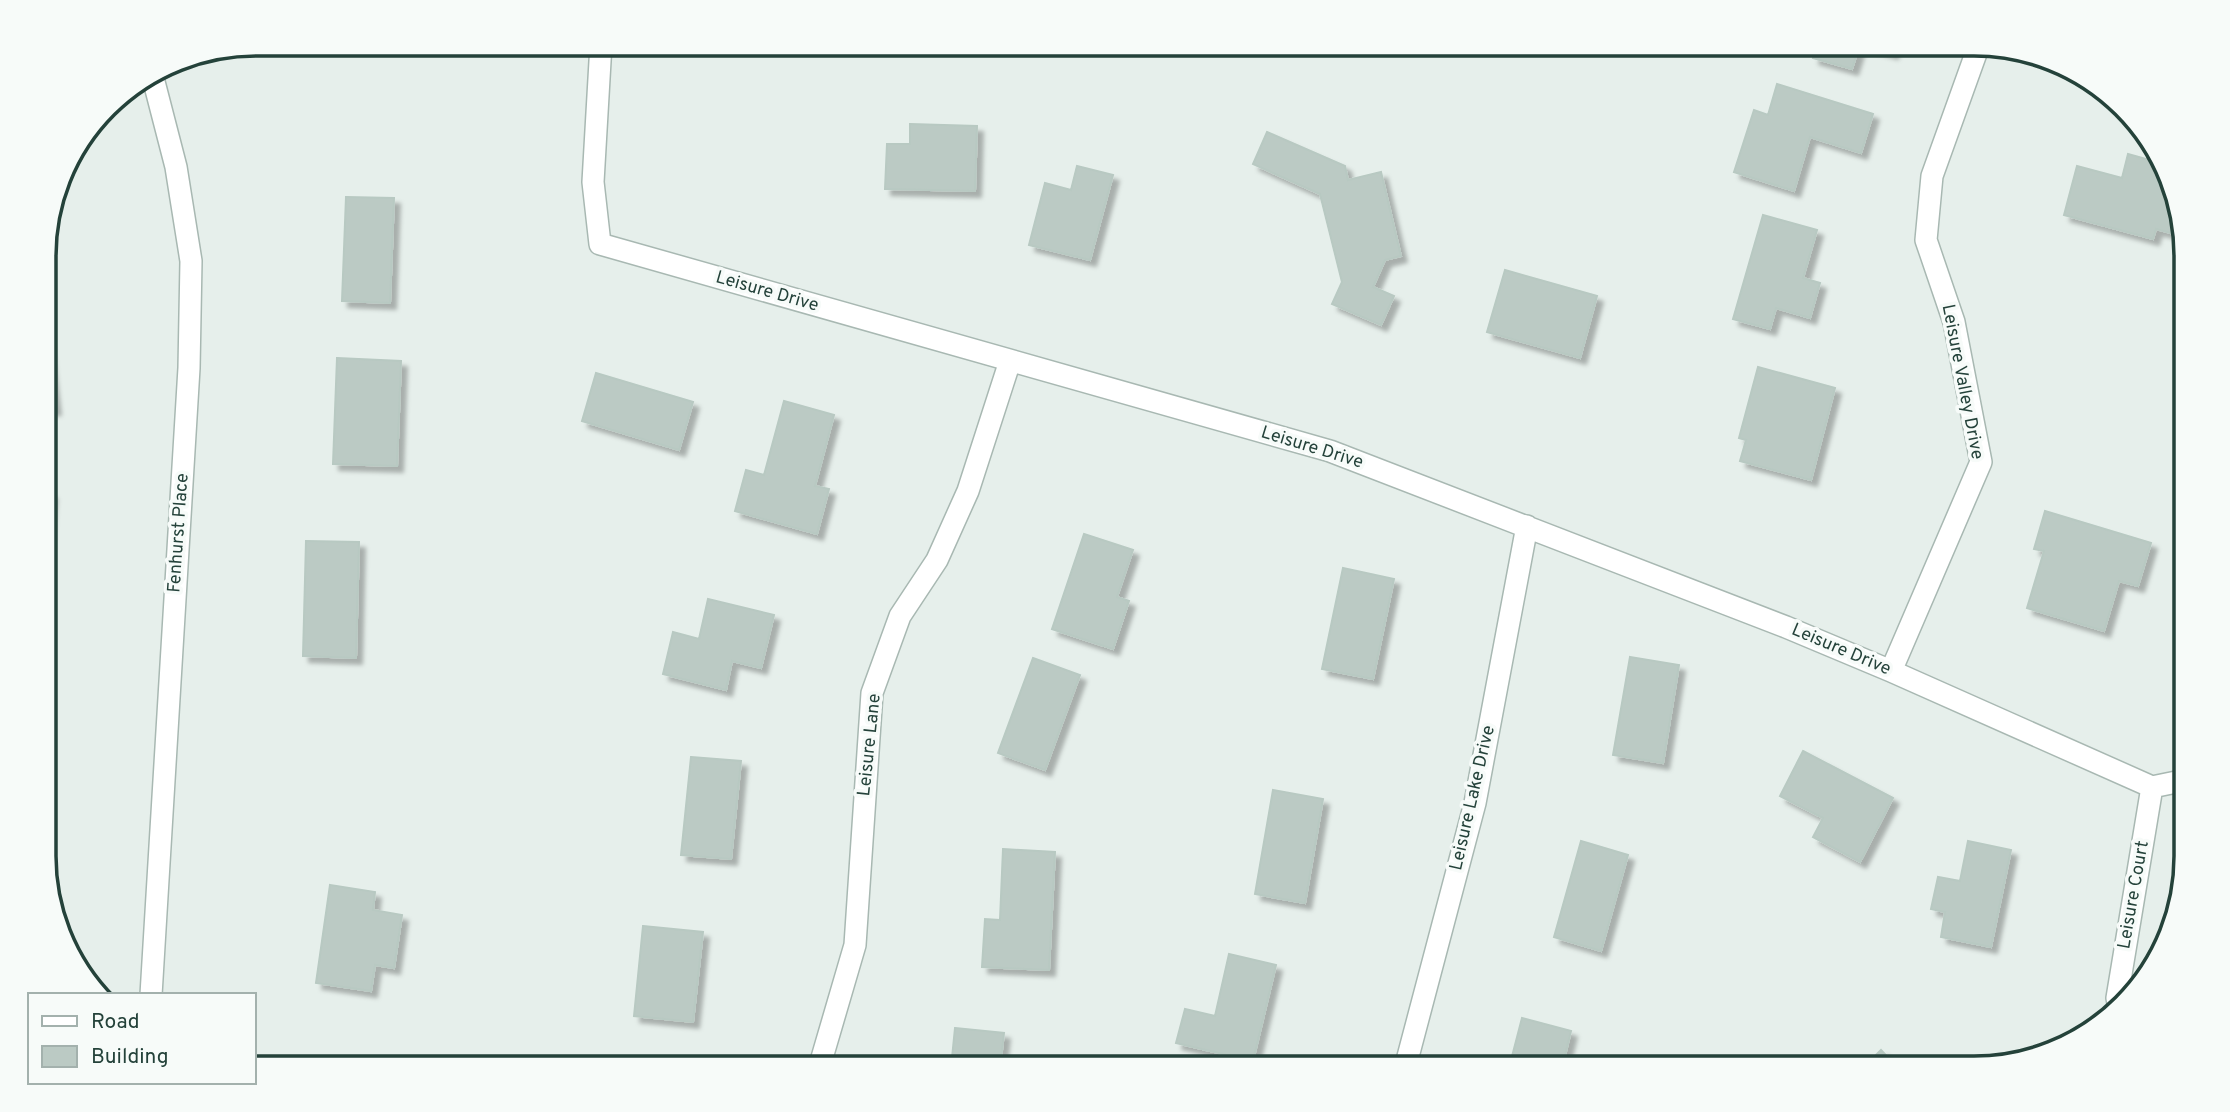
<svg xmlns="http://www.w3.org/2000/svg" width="2230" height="1112" viewBox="0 0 2230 1112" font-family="Overpass,sans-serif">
<defs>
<filter id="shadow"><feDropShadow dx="6" dy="6" stdDeviation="2" flood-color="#0004"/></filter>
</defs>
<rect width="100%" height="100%" fill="#e6efeb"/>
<!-- building -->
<path fill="#bbcac4" stroke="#b8c9c2" stroke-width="2" filter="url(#shadow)" d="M1817,44h78l-3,9 -32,-9 -8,25 -39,-11z
M1777,84l96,30 -12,39 -51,-16 -16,54 -60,-19 20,-62 14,5z
M910,124l67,2 -2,65 -90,-2 2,-45h23z
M1267,132l78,34 3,14 33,-8 20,84 -16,4 -12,27 21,9 -13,29 -49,-21 10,-22 -22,-88 -67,-30z
M2128,154l29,8 27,67 1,8 -29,-8 -3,10 -89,-24 13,-49 45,12z
M1077,166l36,9 -23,85 -61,-15 16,-62 26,7z
M346,197l48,1 -4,105 -48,-2z
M1763,215l54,15 -14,48 17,5 -10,35 -34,-10 -6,21 -37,-10z
M1505,270l92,26 -17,62 -93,-26z
M44,316l11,93 -10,1z
M337,358l64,3 -4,105 -64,-2z
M1758,367l77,21 -24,92 -71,-19 6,-21 -7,-2z
M596,373l97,29 -14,48 -97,-29z
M784,401l50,14 -19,71 14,3 -12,45 -82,-23 11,-41 18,5z
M45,492l6,1 -6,67z
M2045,511l106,32 -13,43 -19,-5 -15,50 -77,-23 17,-57 -10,-2z
M1084,534l49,16 -16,47 12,4 -16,48 -61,-20z
M306,541l53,1 -3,116 -53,-2z
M1343,568l51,11 -21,100 -51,-10z
M708,599l66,16 -13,53 -29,-7 -6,29 -63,-16 10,-42 26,7z
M1630,657l49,8 -16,98 -50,-8z
M1033,658l47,17 -35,95 -47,-17z
M1803,751l90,47 -33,64 -47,-25 10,-19 -43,-22z
M691,757l50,4 -10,98 -50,-4z
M1273,790l50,9 -18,104 -50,-9z
M1581,841l47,14 -27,96 -47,-14z
M1968,841l43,9 -20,97 -50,-10 4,-25 -14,-3 7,-32 22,4z
M1003,849l52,3 -6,118 -67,-3 3,-48 15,1z
M330,885l45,7 -2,18 29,5 -8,53 -19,-3 -4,26 -55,-8z
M643,926l60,6 -10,90 -59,-6z
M1229,954l47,11 -23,96 -77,-18 9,-34 30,7z
M1522,1018l49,13 -9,37h-53z
M955,1028l49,5 -4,35h-49z
M1881,1050l17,18h-35z"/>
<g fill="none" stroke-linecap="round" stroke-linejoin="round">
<!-- minor casing -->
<g stroke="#a8b8b2" stroke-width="24">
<path id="minor" d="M601,44l-8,138 7,62 730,207 456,176 105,44 261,116 34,-7
M1891,671l90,-209 -27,-140 -28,-82 6,-64 47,-131
M151,995l38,-627 2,-107 -15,-94 -24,-93
M2118,1003l-1,-5 35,-211
M819,1068l36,-123 17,-252 28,-77 37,-56 31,-69 42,-130
M1405,1068l70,-265 52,-277"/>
</g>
<!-- minor -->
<use href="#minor" stroke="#fff" stroke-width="21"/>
</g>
<g text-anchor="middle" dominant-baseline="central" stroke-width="7" stroke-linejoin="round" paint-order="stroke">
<!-- street labels -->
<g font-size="18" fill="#24423a" stroke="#f7fbf9">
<text transform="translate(767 292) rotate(16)">Leisure Drive</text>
<text transform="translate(1962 382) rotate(79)">Leisure Valley Drive</text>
<text transform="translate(1312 448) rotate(17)">Leisure Drive</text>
<text transform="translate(179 533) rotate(-86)">Fenhurst Place</text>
<text transform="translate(1841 650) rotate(23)">Leisure Drive</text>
<text transform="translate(870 745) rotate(-84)">Leisure Lane</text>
<text transform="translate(1473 798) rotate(-77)">Leisure Lake Drive</text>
<text transform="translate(2134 895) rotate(-80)">Leisure Court</text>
</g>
</g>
<!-- crop -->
<path d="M0 0H2230V1112H0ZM256 56H1974A200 200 0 0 1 2174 256V856A200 200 0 0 1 1974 1056H256A200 200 0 0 1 56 856V256A200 200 0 0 1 256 56Z" fill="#f7fbf9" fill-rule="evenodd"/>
<path fill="none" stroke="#24423a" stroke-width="3.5" d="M256 56H1974A200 200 0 0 1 2174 256V856A200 200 0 0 1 1974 1056H256A200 200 0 0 1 56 856V256A200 200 0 0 1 256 56Z"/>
<!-- legend -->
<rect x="28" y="993" width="228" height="91" fill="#f7fbf9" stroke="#a3b1ad" stroke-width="2"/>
<rect x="42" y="1016" width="35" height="10" fill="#ffffff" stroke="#a3b1ad" stroke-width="2"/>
<text x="91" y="1028" font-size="21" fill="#24423a">Road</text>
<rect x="42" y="1046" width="35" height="21" fill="#bbcac4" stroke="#a3b1ad" stroke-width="2"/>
<text x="91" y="1063" font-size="21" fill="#24423a">Building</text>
</svg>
